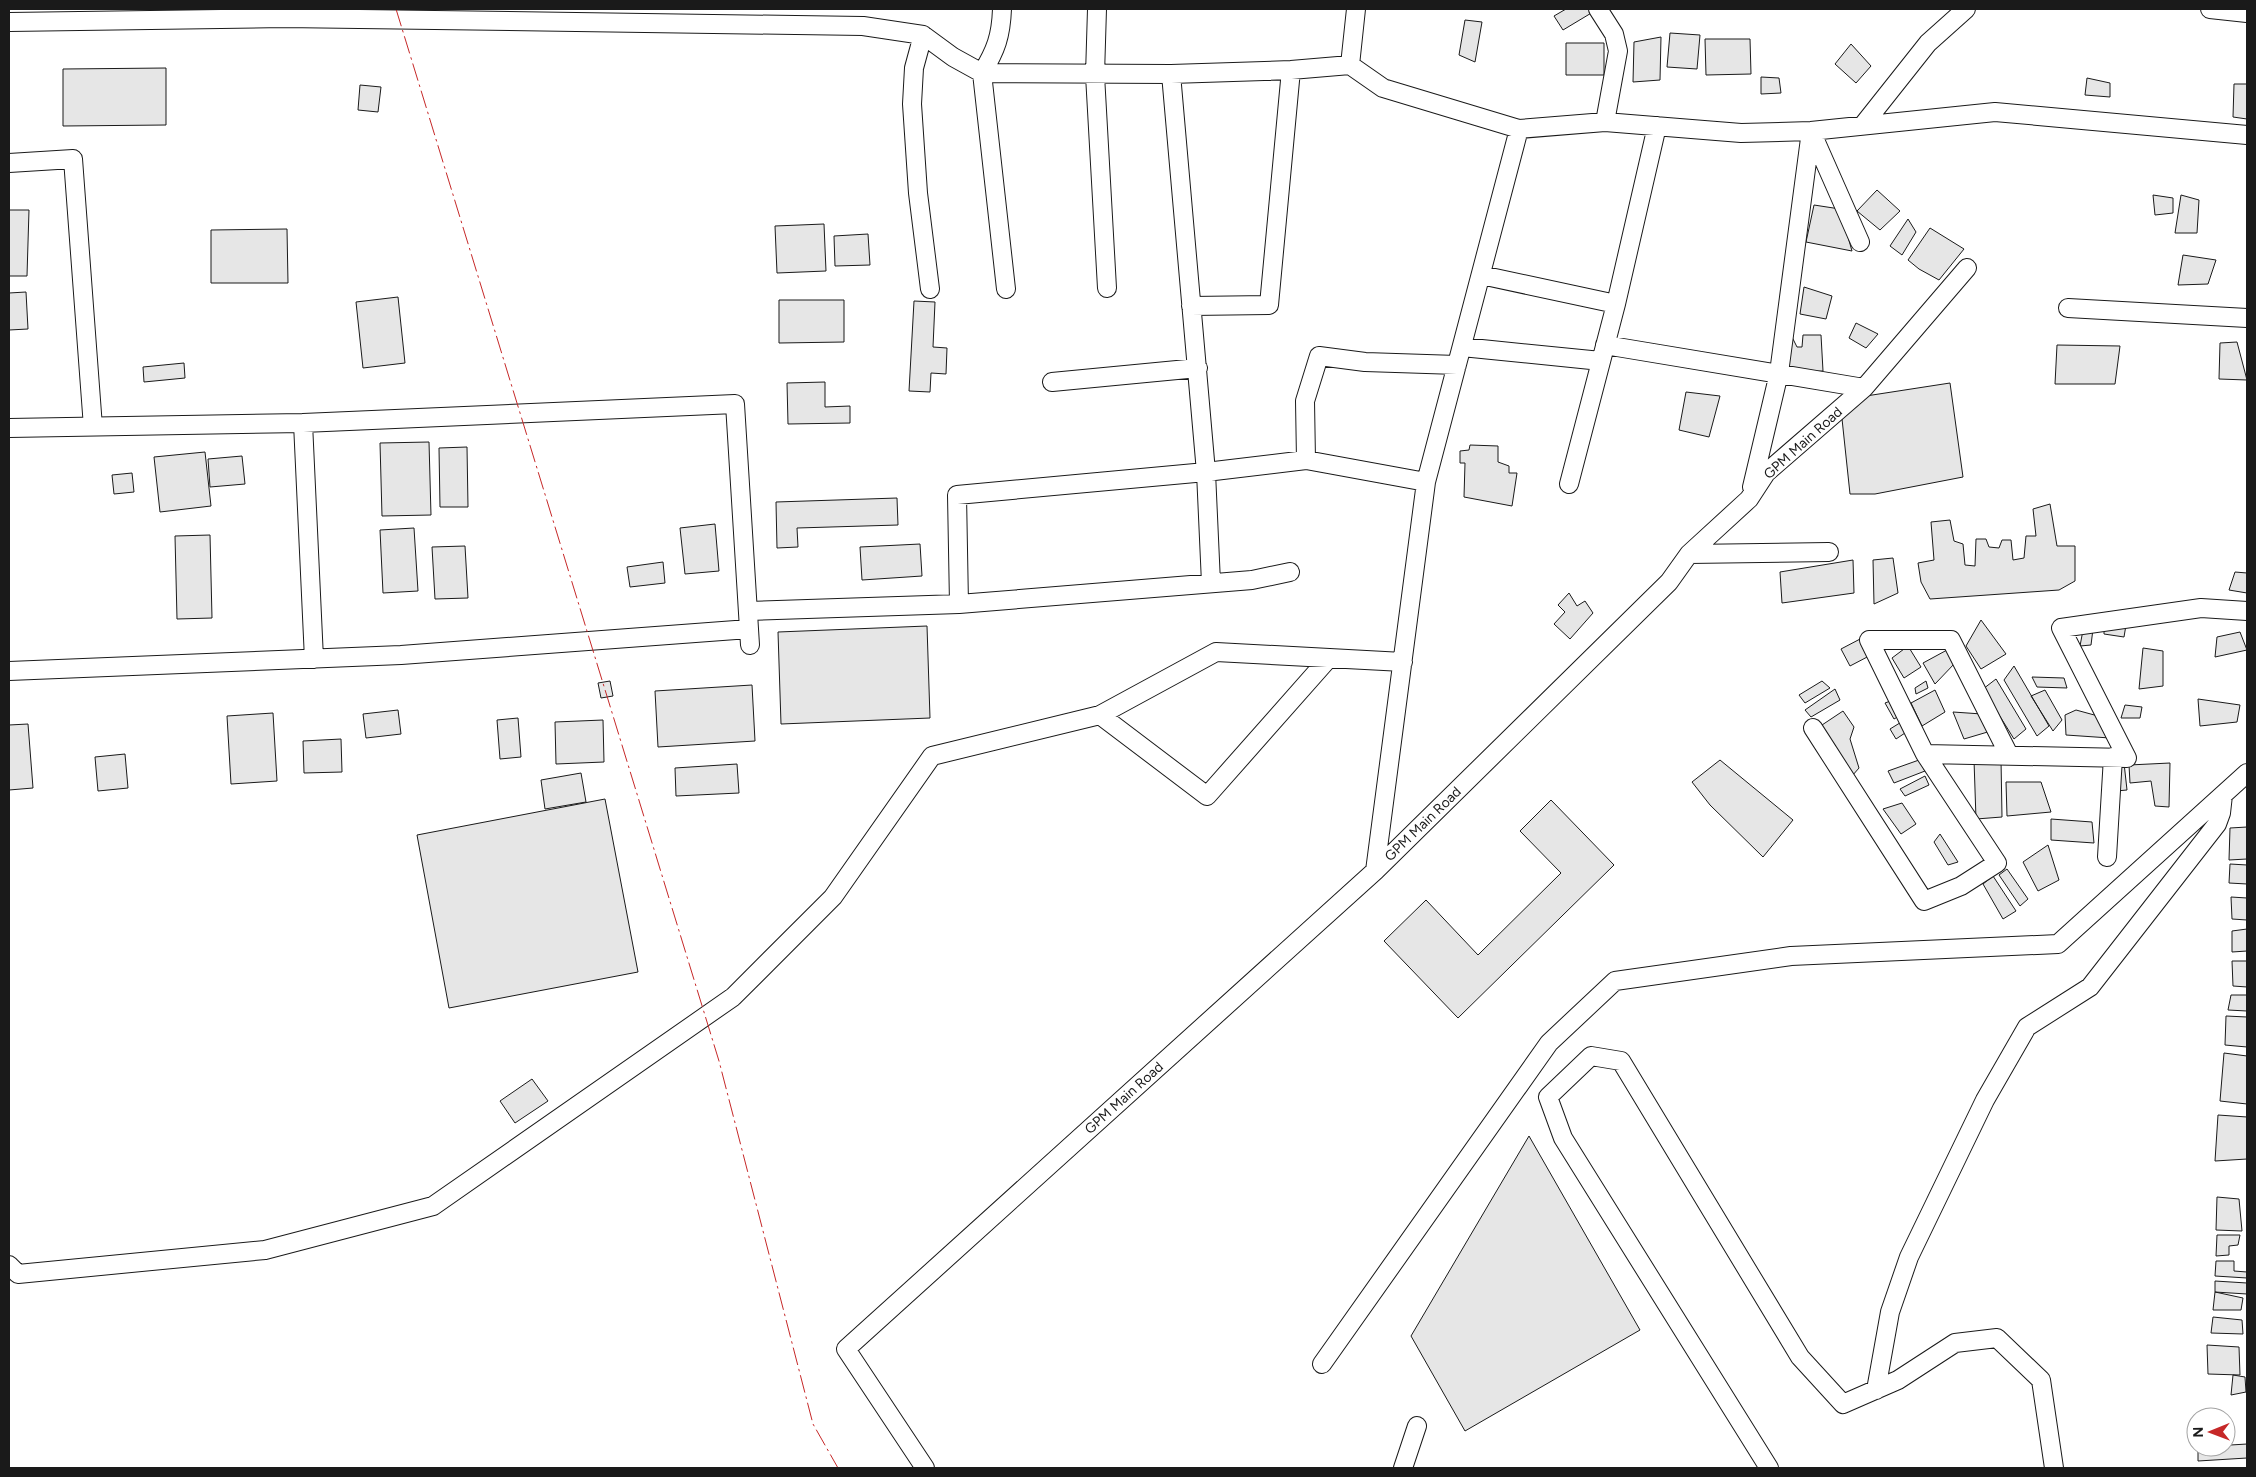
<svg xmlns="http://www.w3.org/2000/svg" width="2256" height="1477" viewBox="0 0 2256 1477" font-family="Figtree,sans-serif">
<rect width="100%" height="100%" fill="#fff"/>
<!-- building -->
<path fill="#e6e6e6" stroke="#1a1a1a" d="M1566,9h25l2,3 -30,18 -9,-14z
M1465,20l17,2 -7,40 -16,-7z
M1670,33l30,2 -3,34 -30,-2z
M1661,37l-1,43 -27,2 1,-40z
M1705,39h45l1,35 -45,1z
M1566,43h38v32h-38z
M1851,44l20,22 -15,17 -21,-19z
M166,68v57l-103,1v-57z
M1761,77l18,1 2,15 -20,1z
M2087,78l23,5v14l-25,-2z
M2234,84h13v35l-14,-2z
M360,85l21,2 -3,25 -20,-2z
M1877,190l23,21 -20,19 -23,-19z
M2153,195l20,3v15l-18,2z
M2181,195l18,5 -2,33h-22z
M1814,205l26,4 12,42 -46,-9z
M9,210h20l-2,66h-18z
M1908,219l8,13 -14,23 -12,-9z
M824,224l2,47 -49,2 -2,-47z
M1930,228l34,21 -25,31 -20,-11 -11,-9z
M287,229l1,54h-77v-53z
M868,234l2,31 -35,1 -1,-30z
M2183,255l33,5 -8,24 -30,1z
M1804,287l28,9 -6,23 -26,-5z
M26,292l2,37 -19,1v-37z
M398,297l7,66 -42,5 -7,-66z
M779,300h65v42l-65,1z
M914,301l21,1 -2,45 14,1 -1,26 -15,-1 -1,19 -21,-1z
M1856,323l22,11 -12,14 -17,-10z
M1803,335h18l2,36 -32,2 -8,-33 9,-3 5,10h5z
M2237,342l10,38 -28,-1 1,-36z
M2057,345l63,1 -5,38h-60z
M184,363l1,15 -41,4 -1,-15z
M825,382v25l25,-1v17l-62,1 -1,-41z
M1950,383l13,94 -88,17h-25l-10,-94z
M1686,392l34,4 -11,41 -30,-7z
M429,442l2,73 -49,1 -2,-73z
M1470,445l28,1v16l11,4v7h8l-5,33 -48,-9 1,-34h-5v-12l9,-1z
M467,447l1,60h-28l-1,-59z
M205,452l6,54 -51,6 -6,-55z
M242,456l3,28 -35,3 -2,-28z
M132,473l2,19 -20,2 -2,-19z
M897,498l1,27 -101,3 1,19 -21,1 -1,-46z
M2050,504l7,42h18v35l-16,9 -129,9 -9,-17 -3,-19 16,-3 -3,-38 19,-2 4,21 9,3 2,21 10,1 1,-27h10l3,8 10,1 3,-8h9l2,20 11,-2 2,-22h10l-3,-27z
M715,524l4,47 -34,3 -5,-46z
M414,528l4,63 -35,2 -3,-63z
M210,535l2,83 -35,1 -2,-83z
M920,544l2,32 -60,4 -2,-33z
M465,546l3,52 -33,1 -3,-52z
M1893,558l5,35 -24,11 -1,-44z
M1853,560l1,33 -72,10 -2,-31z
M663,562l2,21 -35,4 -3,-20z
M2235,572l12,1v20l-18,-3z
M1569,593l8,13 8,-5 8,12 -23,26 -16,-15 11,-12 -7,-7z
M1981,620l25,34 -25,15 -15,-23z
M2126,625l-2,12 -20,-3v-8z
M927,626l3,92 -149,6 -3,-92z
M2093,629l-2,16 -11,1 3,-16z
M2240,632l7,18 -32,7 2,-20z
M1862,638l9,17 -21,11 -9,-17z
M1908,646l13,21 -17,11 -12,-20z
M2143,648l20,3v35l-24,3z
M1947,650l8,13 -20,21 -12,-21z
M2014,666l35,60 -12,10 -33,-56z
M2032,677l32,1 3,10 -30,-1z
M1996,679l30,50 -12,10 -31,-50z
M610,681l3,15 -12,2 -3,-15z
M1822,681l8,7 -25,15 -6,-8z
M1926,681l2,7 -12,6 -1,-6z
M752,685l3,56 -97,6 -3,-56z
M1835,689l5,11 -29,17 -6,-7z
M1935,690l10,22 -23,14 -11,-23z
M2045,690l17,30 -9,11 -22,-35z
M2198,699l42,6 -3,17 -37,4z
M1893,700l8,15 -7,4 -9,-16z
M2125,705l17,2 -2,11h-19z
M398,710l3,24 -35,4 -3,-24z
M2076,710l22,6 12,22 -44,-3 -1,-20z
M1843,711l11,16 -4,12 9,29 -7,8 -33,-49z
M1953,712l29,2 9,17 -27,8z
M273,713l4,68 -46,3 -4,-68z
M518,718l3,39 -21,2 -3,-39z
M603,720l1,42 -48,2 -1,-42z
M1903,721l5,10 -12,8 -6,-10z
M28,724l5,64 -24,2v-65z
M341,739l1,33 -38,1 -1,-32z
M125,754l3,34 -30,3 -3,-34z
M2001,759l1,58 -26,2 -2,-59z
M1720,760l73,60 -30,37 -53,-52 -18,-23z
M1919,760l6,11 -31,12 -6,-12z
M2124,763l3,27 -11,1 1,-26z
M2170,763l-1,44 -14,-1 -4,-25 -21,2 -1,-18z
M737,764l2,29 -63,3 -1,-28z
M581,773l5,29 -41,7 -4,-29z
M1925,776l4,9 -24,11 -5,-7z
M2006,782h35l10,30 -44,4z
M605,799l33,173 -189,36 -32,-173z
M1551,800l63,65 -156,153 -74,-77 42,-41 52,55 83,-82 -41,-42z
M1902,803l14,21 -15,10 -18,-25z
M2051,819l41,3 2,21 -43,-3z
M2247,827v32l-18,1 1,-32z
M1940,834l18,28 -10,3 -14,-23z
M2048,845l11,35 -21,11 -15,-29z
M2230,864l17,1v19l-18,-1z
M2007,869l21,30 -8,7 -21,-31z
M1993,876l23,35 -13,8 -20,-35z
M2231,897l16,1v22l-15,-1z
M2247,929v22l-15,1v-21z
M2232,961h15v26l-14,-1z
M2231,995h16v16l-19,-1z
M2226,1016l21,1v30l-22,-2z
M2224,1053l23,3v48l-27,-3z
M532,1079l16,22 -33,22 -15,-22z
M2218,1115l29,2v42l-32,2z
M1529,1136l111,194 -175,101 -54,-95z
M2217,1197l22,2 3,32 -26,-1z
M2217,1235h23l-2,10 -9,1v9l-13,1z
M2216,1261h18v10l13,1v6l-32,-2z
M2215,1281l32,2v11l-32,-2z
M2215,1292l28,6 -2,12h-28z
M2213,1317l29,3 1,14 -32,-1z
M2207,1345l32,2 1,28 -32,-1z
M2233,1375l12,2 1,15 -15,3z
M2247,1444v14l-49,3v-14z"/>
<g fill="none" stroke-linecap="round" stroke-linejoin="round">
<!-- minor casing -->
<g stroke="#1a1a1a" stroke-width="20">
<path id="minor" d="M1002,9c-1,27 -6,41 -20,64l24,216
M1097,9l-2,66 12,213
M1356,9l-6,56 33,23 136,41 86,-7 136,11 70,-2 184,-19 252,23
M1598,9l16,25 4,17 -13,71
M2210,9l37,4
M9,22l275,-4 579,8 60,9 30,22 29,16 189,1
M923,35l-9,33 -2,36 6,89 12,96
M1863,125l65,-82 38,-34
M1811,131l49,111
M9,163l64,-4 20,268
M1481,275l135,29
M1191,306l78,-1 22,-235
M2068,308l179,10
M1605,345l259,43
M1462,347l139,14
M1052,382l146,-14
M303,423l432,-19 15,241
M9,428l294,-5 11,236
M1306,460l-1,-59 14,-45 46,6 92,3
M1569,484l47,-180 41,-178
M1752,487l27,-114 32,-242
M1689,554l140,-2
M1290,572l-38,8 -293,24 -2,-109 249,-23 100,-12 120,22
M1211,583l-5,-111 -35,-398 120,-4 59,-5
M748,611l211,-7
M9,671l392,-16 348,-26
M1100,715l116,-63 187,10
M1813,728l111,173 37,-15 36,-23 -72,-109 202,4 -66,-130 140,-20 46,3
M1925,754l-56,-114h82l58,115
M2107,857l6,-100
M1375,871l51,-389 93,-353
M9,1265l9,9 247,-24 168,-44 300,-209 100,-100 99,-141 168,-41 107,81 122,-138
M1322,1364l227,-321 66,-62 176,-25 267,-12 189,-171
M1876,1390l14,-78 19,-55 76,-157 42,-73 63,-40 127,-163 4,-11 2,-18
M925,1468l-79,-119 529,-478 294,-289 20,-28 60,-55 17,-26 98,-85 103,-120
M1403,1468l14,-42
M1769,1468l-206,-330 -15,-41 43,-41 30,5 179,296 43,47 55,-24 57,-37 42,-5 44,42 13,88"/>
</g>
<!-- minor -->
<use href="#minor" stroke="#fff" stroke-width="18"/>
<!-- power -->
<path stroke="#c62828" stroke-width="1" stroke-dasharray="18 4 2.5 4" stroke-linecap="butt" d="M396,9l323,1052 94,363 25,44"/>
</g>
<g text-anchor="middle" dominant-baseline="central" stroke-width="4" stroke-linejoin="round" paint-order="stroke">
<!-- street labels -->
<g font-size="14" fill="#1a1a1a" stroke="#fff">
<text transform="translate(1803 443) rotate(-42)">GPM Main Road</text>
<text transform="translate(1423 824) rotate(-44)">GPM Main Road</text>
<text transform="translate(1124 1098) rotate(-42)">GPM Main Road</text>
</g>
</g>
<!-- border -->
<rect width="2256" height="1477" fill="none" stroke="#1a1a1a" stroke-width="20"/>
<!-- north arrow -->
<g transform="translate(2211 1432) rotate(269)"><circle r="24" fill="#ffffff" stroke="#a3a3a3"/>
<path d="M0-4L9 19L0 12L-9 19Z" fill="#c62828"/>
<text y="-8" font-size="14" font-weight="bold" text-anchor="middle" fill="#1a1a1a">N</text>
</g>
</svg>
